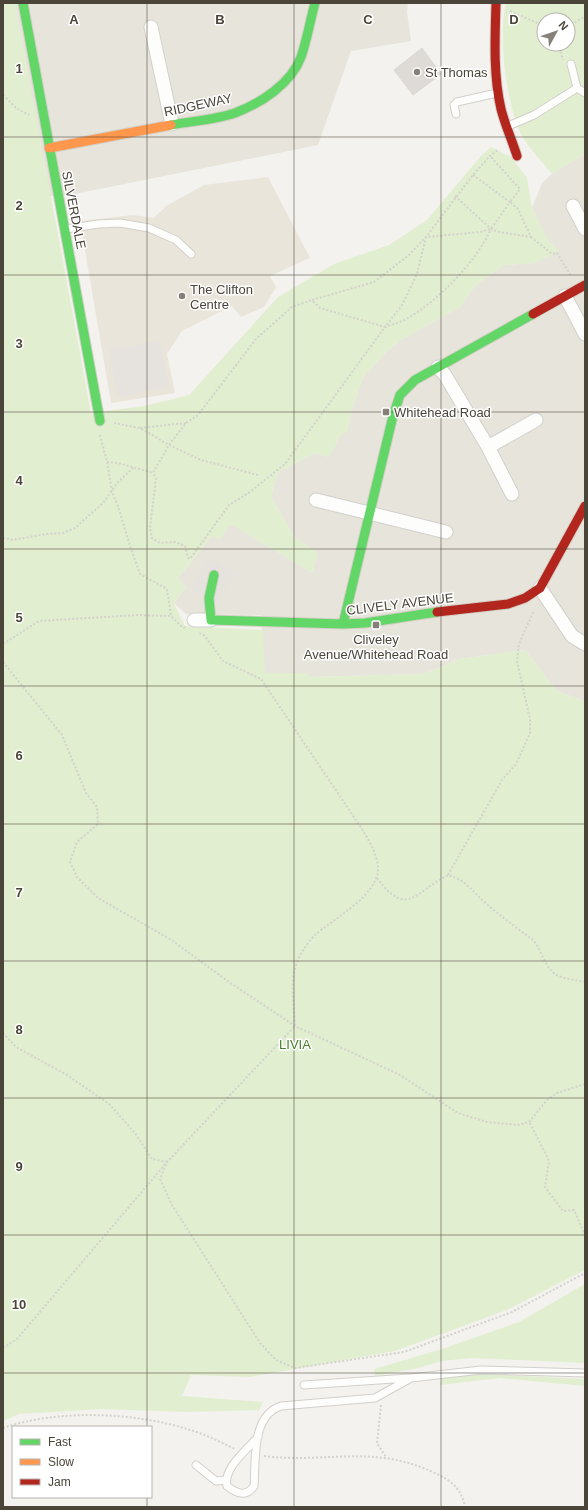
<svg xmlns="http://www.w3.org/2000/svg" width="588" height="1510" viewBox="0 0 588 1510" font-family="Helvetica,sans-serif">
<rect width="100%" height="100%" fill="#f4f2ee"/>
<!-- residential -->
<path fill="#e7e4dc" d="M15,3h393l-1,9 4,29 -60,10 -33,94 -248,50 -20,1z
M585,154v548l-29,-12 -31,-40 -66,9 -36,15 -115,3 -1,-4h-43l-3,-58 -75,-1 -12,-11 12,-16 -8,-9 34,-42 19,-12 81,49 6,-20 -23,-15 -24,-41 7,-24 36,-20 15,4 13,-25h5l5,-23 11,-32 24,-26 14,-11 59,-33 15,-21 29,-21 30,-2 25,-12 -11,-10 -16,-33 10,-25 10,-9z"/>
<!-- education -->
<path fill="#eae5da" d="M268,177l42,81 -40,18 6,11 -12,20 -23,10 -9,-11 -50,25 -15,23 8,39 -64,10 -31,-182 53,-6 21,3 12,-12 38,-21z"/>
<!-- green -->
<path fill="#e1eecf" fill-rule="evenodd" d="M3,3h12l76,410 53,-7 45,-11 89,-98 56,-33 55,-19 38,-25 54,-64 10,-9 20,10 16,21 5,30 16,32 12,11 -26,12 -30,2 -29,21 -15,21 -59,33 -14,11 -24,26 -11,32 -5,24h-5l-13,24 -15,-4 -36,20 -7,24 24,41 23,15 -6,20 -81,-49 -11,15 -8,-3 -34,42 8,9 -12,16 11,23 78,4 2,43h42l1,4 115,-3 36,-15 66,-9 31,40 29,12v568l-78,40 -112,41 -145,26 -59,-2 -9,21 81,6 -4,8 -70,2 -87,-3 -83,5 -16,7z
M506,3h79v151l-33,20c-9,-12 -23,-25 -30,-38 -16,-32 -24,-99 -16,-133zM544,20h24v24h-24z
M585,1284v79l-114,-5 -29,3 -24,7 -43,8 -1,-7 68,-20 77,-27z
M481,1374l104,5v7l-85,-8 -60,7 2,-7z"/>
<!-- parking -->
<path fill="#e6e3df" d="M160,341l9,46 -52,10 -8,-47z
M210,558l25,16 -20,29 -24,-15z"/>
<!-- building -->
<path fill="#dedbd6" stroke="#dcd9d4" d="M422,48l19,26 -28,21 -19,-25z"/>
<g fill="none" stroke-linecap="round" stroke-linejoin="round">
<!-- lane casing -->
<g stroke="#d2d0cb" stroke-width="9">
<path id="lane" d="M577,88l8,5
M456,114l-2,-9 3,-3 40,-9
M508,126l26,-11 43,-27 -6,-24
M66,229l32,-5 22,-1 29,5 27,12 15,14
M304,1385l105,-7
M258,1437c-11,13 -35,31 -31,49 9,7 19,12 27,0 2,-26 -3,-70 27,-80l94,-8 36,-20 70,-8 104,3
M196,1465l20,16 10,-1"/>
</g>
<!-- street casing -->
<g stroke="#d2d0cb" stroke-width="15">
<path id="street" d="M151,27l21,97
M573,206l12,23
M565,296l20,38
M438,367l7,8 43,72 24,47
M488,447l48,-27
M316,500l130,32
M540,588l32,48 13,8
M194,620h17"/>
</g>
<!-- fast casing -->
<g stroke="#d3cfc5" stroke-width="11">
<path id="fast" d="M23,3l77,418
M171,125c21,-4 44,-5 64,-12 26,-10 56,-29 66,-56 6,-17 9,-36 14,-54
M214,575l-5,23 2,22 132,4 22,-1 72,-11
M343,624l50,-208 7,-21 15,-15 118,-66"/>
</g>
<!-- slow casing -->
<g stroke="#d3cfc5" stroke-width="11">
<path id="slow" d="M49,148l122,-23"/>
</g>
<!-- jam casing -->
<g stroke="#d3cfc5" stroke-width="11">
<path id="jam" d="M496,3c-1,35 -3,71 5,106 4,16 11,31 16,47
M533,314l52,-29
M437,612l71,-8 17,-6 15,-10 45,-82"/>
</g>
<!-- path -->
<path stroke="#d3d2cc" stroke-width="2" stroke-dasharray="2 2" stroke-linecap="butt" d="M510,11l34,15
M568,27l17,-11
M558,44l5,16
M3,95l13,13 13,7
M473,175l37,27 -19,27 -11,3 -54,5 -9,37 -15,31 -17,22 -65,-19 -8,-8 62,-18 35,-27 17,-18 47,-62 17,-19 9,-7
M455,196l36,33
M531,237l21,17 5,-1 14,23
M114,423l26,5
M186,423l-46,5 29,17 17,-22 12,-8 58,-76 36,-32 20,-7
M100,435l7,27 5,30 6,14 12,40 10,28 27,15 4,27
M107,462l11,1 35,10
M258,475l-57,-15 -32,-15 -16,28 3,5 -6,50 2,10 8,5 15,-1 10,4 3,12 2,1 39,-54 21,-13 35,-28 100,-137c8,-3 17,-5 23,-9 32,-19 67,-55 83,-89l8,3 32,5 -13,-28 -8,-7 10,-13 -30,-33
M3,538l10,2 33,-6 17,-1 12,-5 29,-26 13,-19 17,-16
M3,644l36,-23 98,-6 34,1 11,11 4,1
M3,662l59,73 24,58 11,14 1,17 -21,18 -7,20 7,15 21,21 72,41 59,43 66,44 105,49 58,38 29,9 32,3 10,-3 18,-22 10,-7 28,-9
M448,875l54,-95 14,-16 14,-31v-14l-13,-58 2,-17 15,-34
M377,878c30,41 39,13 71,-3 19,5 26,19 41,31 14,12 29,23 44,34 9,10 11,26 22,34 7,5 21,6 30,8
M3,1033l13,14 51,28 42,29 26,29 17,26 15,3 -7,17 12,26 88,138 16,17 19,8 109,-16 108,-40 73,-39
M530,1123l19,38 -4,26 18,24 11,-1 11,25
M3,1348l14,-9 150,-177 128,-136c-1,-23 -7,-51 6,-72 3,-6 9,-14 14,-19 18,-16 64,-40 63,-67 -1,-15 -9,-27 -16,-39l-101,-150 -38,-18 -19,-26 -5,-2
M381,1405l-4,38 9,14
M3,1428c55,-19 132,-16 187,2 15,4 30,12 45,19
M264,1456c63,8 110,-13 173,18 15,7 25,16 28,33"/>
<!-- lane -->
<use href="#lane" stroke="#fdfdfc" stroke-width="7"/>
<!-- street -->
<use href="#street" stroke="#fdfdfc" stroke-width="13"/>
<!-- fast -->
<use href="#fast" stroke="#63d668" stroke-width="9"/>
<!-- slow -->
<use href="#slow" stroke="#ff974d" stroke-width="9"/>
<!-- jam -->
<use href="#jam" stroke="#b3261e" stroke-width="9"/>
</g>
<!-- grid -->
<path fill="none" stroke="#4b4439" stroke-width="1" stroke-opacity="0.55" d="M147,3v1424M294,3v1504M441,3v1504M3,137h582M3,275h582M3,412h582M3,549h582M3,686h582M3,824h582M3,961h582M3,1098h582M3,1235h582M3,1373h582M147,1497v10"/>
<!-- markers -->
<g fill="#868178" stroke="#fff" stroke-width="1.5">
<circle cx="417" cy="72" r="4"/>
<circle cx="182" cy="296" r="4"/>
<rect x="382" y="408" width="8" height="8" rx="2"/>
<rect x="372" y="621" width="8" height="8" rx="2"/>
</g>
<g text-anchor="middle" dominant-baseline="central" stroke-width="3" stroke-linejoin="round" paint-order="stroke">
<!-- poi labels -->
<g font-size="13" fill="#4b4439" stroke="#fff" text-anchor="start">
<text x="425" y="72">St Thomas</text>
<text x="190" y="289">The Clifton<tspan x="190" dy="15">Centre</tspan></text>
<text x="394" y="412">Whitehead Road</text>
<text x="376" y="639" text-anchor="middle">Cliveley<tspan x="376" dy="15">Avenue/Whitehead Road</tspan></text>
</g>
<!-- street labels -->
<g font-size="13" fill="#4b4439" stroke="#fff">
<text transform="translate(198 105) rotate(-12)">RIDGEWAY</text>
<text transform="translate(74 210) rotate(79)">SILVERDALE</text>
<text transform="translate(400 604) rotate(-7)">CLIVELY AVENUE</text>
</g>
<!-- park labels -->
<g font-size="13" fill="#4a7f2a" stroke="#fff">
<text x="295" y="1044">LIVIA</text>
</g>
</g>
<g font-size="13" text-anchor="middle" font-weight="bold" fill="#4b4439" stroke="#fff" stroke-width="3" stroke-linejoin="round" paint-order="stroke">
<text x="74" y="24">A</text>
<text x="220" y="24">B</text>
<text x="368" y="24">C</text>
<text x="514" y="24">D</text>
<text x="19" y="73">1</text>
<text x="19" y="210">2</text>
<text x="19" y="348">3</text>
<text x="19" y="485">4</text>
<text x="19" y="622">5</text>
<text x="19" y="760">6</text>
<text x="19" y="897">7</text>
<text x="19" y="1034">8</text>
<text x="19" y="1171">9</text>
<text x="19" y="1309">10</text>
</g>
<!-- border -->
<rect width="588" height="1510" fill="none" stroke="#4b4439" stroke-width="8"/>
<!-- legend -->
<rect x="12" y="1426" width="140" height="72" fill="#ffffff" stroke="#b7b4b0"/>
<rect x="20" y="1439" width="20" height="6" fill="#63d668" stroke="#b7b4b0"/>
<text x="48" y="1446" font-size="12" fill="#4b4439">Fast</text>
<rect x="20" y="1459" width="20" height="6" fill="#ff974d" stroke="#b7b4b0"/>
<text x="48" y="1466" font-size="12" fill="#4b4439">Slow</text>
<rect x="20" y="1479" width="20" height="6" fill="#b3261e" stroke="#b7b4b0"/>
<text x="48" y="1486" font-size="12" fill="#4b4439">Jam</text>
<!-- north arrow -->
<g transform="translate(556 32) rotate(50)"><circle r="19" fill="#ffffff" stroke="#b7b4b0"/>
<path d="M0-3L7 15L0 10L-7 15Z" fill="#868178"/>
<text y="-6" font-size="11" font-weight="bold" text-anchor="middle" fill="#4b4439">N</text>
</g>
</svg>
